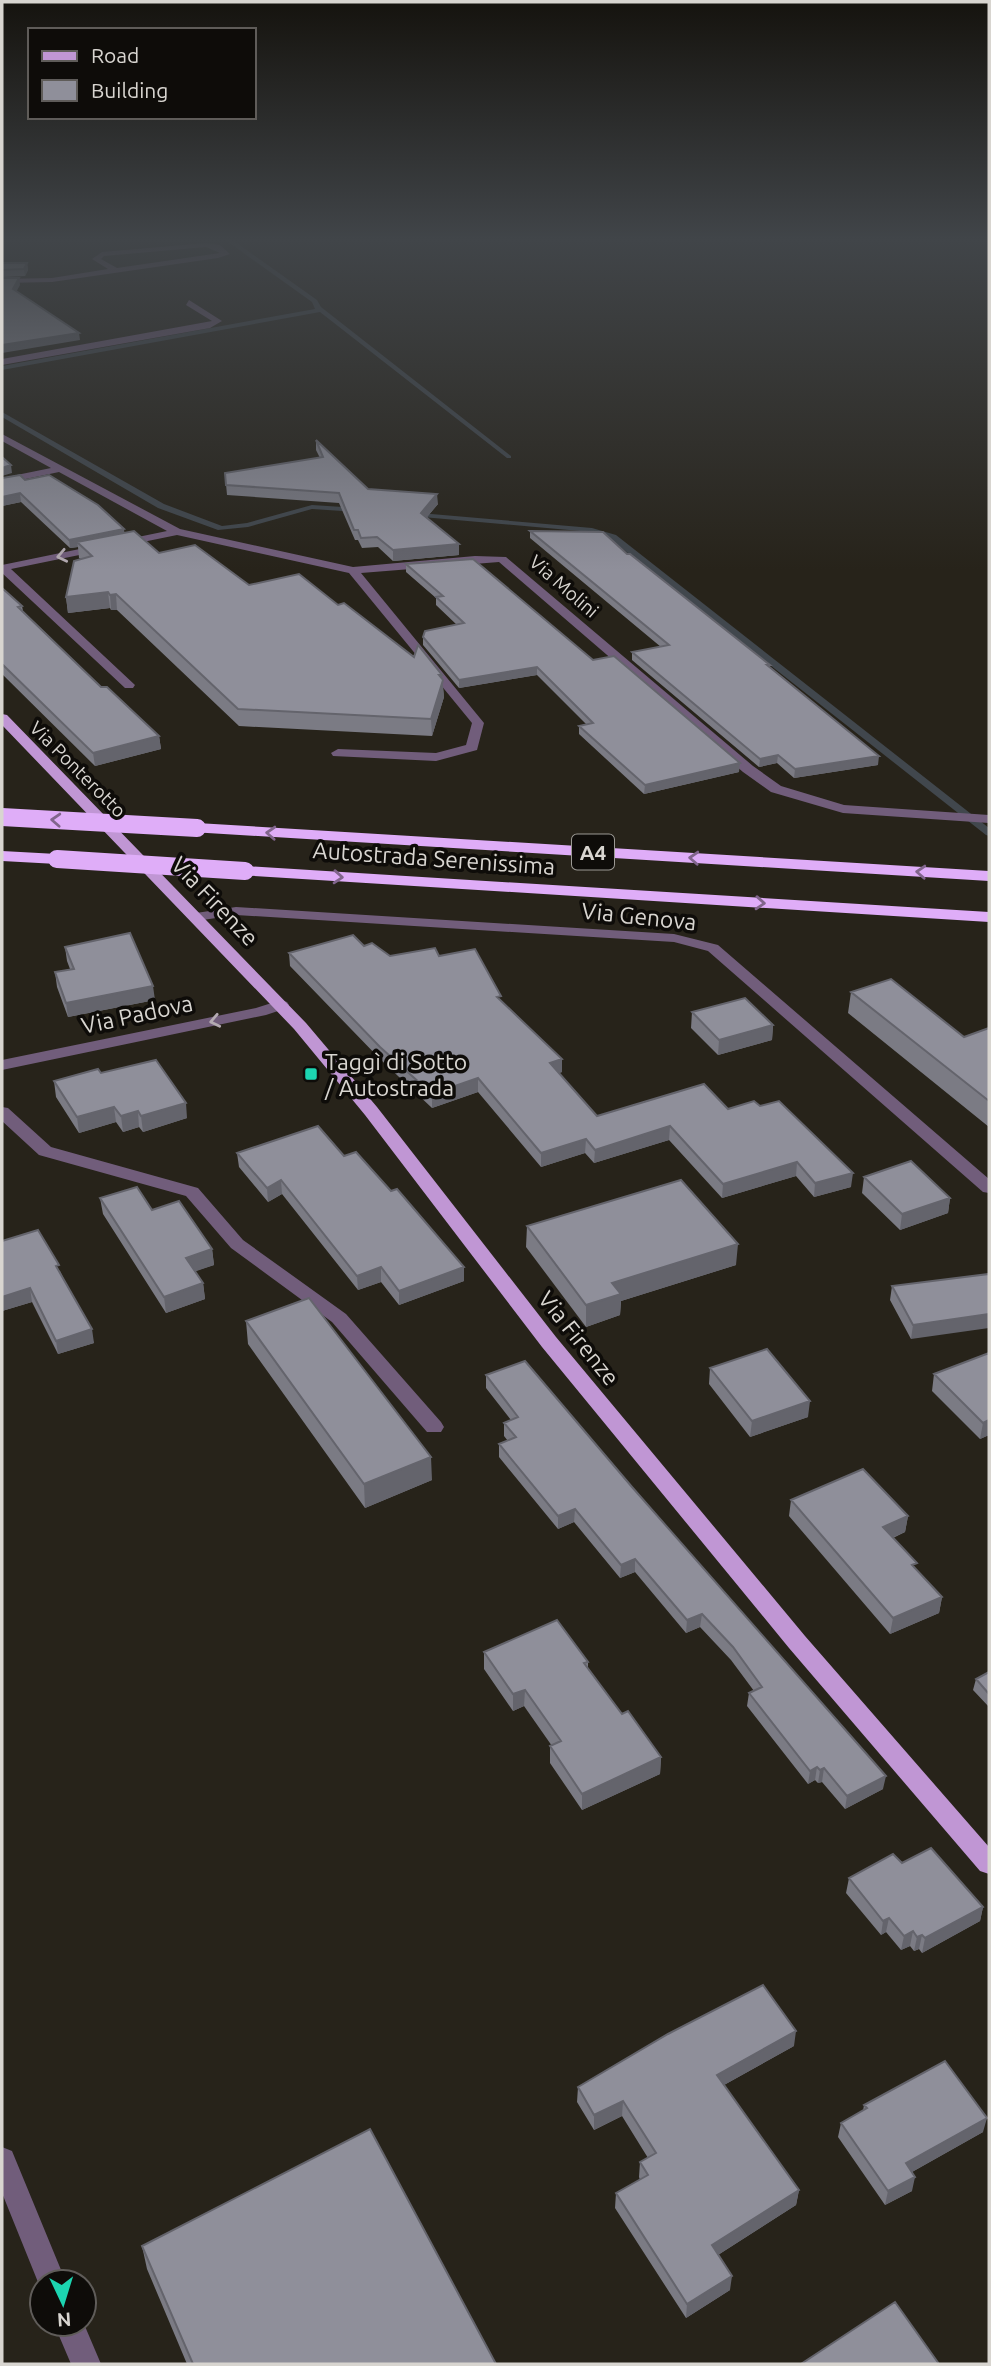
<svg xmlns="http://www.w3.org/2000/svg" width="991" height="2366" viewBox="0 0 991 2366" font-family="Ubuntu,sans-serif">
<rect width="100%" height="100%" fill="#27231a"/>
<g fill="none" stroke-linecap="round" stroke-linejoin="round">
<!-- stream -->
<path fill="#41474d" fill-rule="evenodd" d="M224,239h7l86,61 4,7 190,149v2h-4l-187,-146 -318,58v-4l313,-57 -3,-7z
M2,412l162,92 58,22 25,-3 65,-18 46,3 4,2 -4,2 -46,-3 -64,18 -30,3 -60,-22 -156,-91z
M408,512l184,16 24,7 373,293v8l-3,-1 -376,-296 -19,-7 -180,-16h-3z"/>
<!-- minor -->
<path fill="#715d7b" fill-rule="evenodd" d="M206,243l14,2 10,9 -12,4 -166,24 -50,1v-4l50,-1 56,-9 -16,-10 10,-7zM206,247l14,6 -103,15 -16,-9 3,-3z
M189,300l33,21 -12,7 -208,37v-6l210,-38 -26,-16z
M2,434l178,95 173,38 122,-11 31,1 247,209 28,20 63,19 145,10v8l-146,-10 -72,-21 -28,-20 -244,-210 -138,11 123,150 -7,27 -41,11 -103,-5 -2,-3 7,-4 98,4 30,-8 6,-22 -123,-150 -172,-38 -166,34 124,116 -2,3h-8l-123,-115v-8l165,-34 -108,-59 -57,12v-6l49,-10 -49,-27z
M236,907l438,27 44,11 271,234v14l-6,-1 -275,-241 -34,-9 -438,-27 -40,6 -7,-4 7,-4z
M281,1000l6,2 2,3 -2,3 -21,7 -264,55v-10l254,-52z
M2,1107l6,1 43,39 147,41 45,52 103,74 95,108 3,5 -3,5h-14l-95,-110 -101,-74 -45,-52 -147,-41 -37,-34z
M2,2147l10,4 54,131h-24v10l-40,-99z
M54,2324h30l17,40h-30z"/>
<!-- major -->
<path fill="#c096d4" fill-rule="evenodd" d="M2,714l5,1 299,308 71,84 179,230 249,299 184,211v27l-9,-3 -191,-223 -247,-301 -177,-232 -71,-86 -292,-304z"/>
<!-- highway -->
<path fill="#dfadf8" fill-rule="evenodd" d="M197,823l792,48v10l-798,-49 -2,-4z
M2,851l55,3 9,5 -9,5 -55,-3z
M245,866l744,46v10l-750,-47 -3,-4z"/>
<!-- highway-bridge -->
<path stroke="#dfadf8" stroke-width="18" d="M2,817l195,11
M57,859l188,12"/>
</g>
<!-- wall -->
<path fill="#7b7b84" d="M2,263h25l1,7 -3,6 -23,1z
M316,440l52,49 70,15 -11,13 32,38 -66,6 -15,-14 -16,1 -4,-8h-3l-16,-37 -112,-8 -2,-22 95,-15 -4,-8z
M25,480l100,53 34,20 90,32 89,20 104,74 2,18 -12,39 -193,-10 -122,-116h-6l-1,-2 -42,5 -2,-16 15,-38 -2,-1 -1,-11 -8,1 -49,-46 -19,4z
M530,531l97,23 143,111v2l108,98 -84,13 -17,-15 -18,4 -127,-107v-8l29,-5 -131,-109z
M406,564l187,96 146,112 -95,22 -65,-60v-8l7,-2 -49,-49 -78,13 -36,-43v-8l34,-12 -21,-20v-7l-30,-26z
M2,588l20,18 1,5 78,76 58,49 2,13 -66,17 -93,-92z
M364,946l26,10h49l62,45 61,58v13l-3,1 38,43 131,-7 123,78 -37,10 -18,-21 -74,22 -53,-58 -75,23 -9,-10 -44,14 -63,-75 -46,16 -51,-48 -91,-94 -1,-13z
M65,947l90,53 -87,17 -11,-30 -2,-15 15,-3 -3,-8z
M851,992l113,45 25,-9v99l-141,-114z
M692,1012l81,13 -1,15 -54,15 -27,-27z
M101,1073l86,45 -44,14 -4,-5 -16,5 -7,-10 -37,11 -23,-36 -2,-16z
M237,1153l107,3 120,125 -65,24 -18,-23 -23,8 -76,-96 -14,8 -29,-35z
M864,1177l86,21 -2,15 -48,17 -38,-37z
M100,1198l52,12 60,39 2,16 -19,6 8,12 2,16 -39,14 -63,-99z
M527,1226l209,39 -115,36 -1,14 -34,12 -60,-80z
M2,1241l58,30 34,72 -36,11 -26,-52 -30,9z
M989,1274l-78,65 -21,-39 2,-14z
M246,1321l186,159 -67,28 -117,-164z
M989,1353v82l-9,4 -48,-48 2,-17z
M710,1368l98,49 -58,20 -41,-53z
M486,1375l397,414 -38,20 -23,-27 -4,1 -3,-3 -7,4 -61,-78 2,-13 5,-2 -23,-31 -31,-33 -14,6 -51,-61 -15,6 -46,-56 -16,7 -59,-72v-13l9,-3 -4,-5v-13l7,-3 -25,-32z
M791,1500l117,16 -3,16 -12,6 23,31 26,28 -3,16 -49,21 -101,-118z
M484,1652l104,10v6l34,46 39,43 -1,17 -78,36 -32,-47v-17h2l-28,-40 -11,5 -29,-42z
M989,1672v35l-16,-17 3,-11z
M902,1863l81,44 -3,14 -58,32 -3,-4 -5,2 -4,-5 -9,4 -15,-18 -5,3 -35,-42 3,-15z
M794,2046l-70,39 75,105 -3,15 -78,50 12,35 -44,28 -71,-110 1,-15 24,-13 -1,-3 1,-15 8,-4 -26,-42 -28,14 -17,-28 1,-15z
M864,2105l119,27 -71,40v19l-27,14 -47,-68 3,-14 22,-12z
M142,2246l354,118h-309l-40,-95z"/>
<!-- shaded-wall -->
<path fill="#64646c" d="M27,263l1,7 -3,6 -1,-7z
M19,278l1,7 -6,11 -1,-7z
M79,333l1,7 -78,13v-8z
M11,465l1,8 -10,3v-8z
M20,493l1,9 -19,4v-9z
M437,494l1,10 -16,19 -1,-10z
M124,529l1,8 -48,5 1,5 -8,1 -1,-8z
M459,544v11l-66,6v-11z
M108,592l2,16 -42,5 -2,-16z
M116,594l1,16h-6l-1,-15z
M537,667v8l-78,13v-8z
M439,675h3l2,22 -12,39 -1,-17z
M159,736l2,13 -66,17 -2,-13z
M778,755l-1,8 -18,4 1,-8z
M879,756l-1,9 -84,13 1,-9z
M740,763l-1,9 -95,22 1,-9z
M153,986l2,14 -87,17 -2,-14z
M773,1025l-1,15 -54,15 1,-15z
M562,1059v13l-12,4v-13z
M478,1078v14l-46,16v-14z
M186,1103l1,15 -44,14 -2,-16z
M114,1107l2,15 -37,11 -2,-16z
M138,1111l1,16 -16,5 -2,-16z
M670,1126l-1,14 -75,23 1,-13z
M586,1139l-1,14 -44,14v-14z
M797,1162l-1,14 -74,22 1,-14z
M853,1173l-2,14 -37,10 1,-14z
M281,1180l1,14 -14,8 -1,-14z
M950,1198l-2,15 -48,17 2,-16z
M738,1244l-2,21 -115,36 -1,14 -34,12v-22l26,-22z
M212,1249l2,16 -26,9 -2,-16z
M381,1267v15l-23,8 -1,-14z
M464,1267v14l-65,24v-14z
M203,1283l2,16 -39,14 -2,-16z
M30,1288l2,14 -30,9v-14z
M989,1314v14l-78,11 2,-14z
M92,1329l2,14 -36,11 -2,-13z
M810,1401l-2,16 -58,20 2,-16z
M989,1420v15l-9,4 3,-16z
M431,1457l1,23 -67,28 -1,-24z
M575,1509l-1,13 -16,7v-13z
M908,1516l-3,16 -25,11 3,-16z
M635,1559v13l-15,6 1,-13z
M942,1597l-3,16 -49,21 3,-16z
M702,1614l-2,13 -14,6 1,-13z
M525,1690l-1,16 -11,5v-17z
M661,1757l-1,17 -78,36v-16z
M817,1767l-2,13 -7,4 2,-13z
M824,1768l-2,14 -4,1 2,-13z
M886,1776l-3,13 -38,20 2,-13z
M983,1907l-3,14 -58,32 3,-15z
M889,1918l-3,14 -5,3 2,-14z
M913,1931l-3,15 -9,4 3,-14z
M922,1935l-3,14 -5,2 3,-14z
M796,2031l-2,15 -79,44 2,-15z
M623,2101l-1,15 -28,14v-15z
M987,2118l-4,14 -80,45 3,-14z
M915,2177l-3,14 -27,14 3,-14z
M799,2190l-3,15 -86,55 2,-15z
M732,2276l-2,14 -44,28 1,-14z"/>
<!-- building -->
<path fill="#8f8f9a" stroke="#64646c" stroke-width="2" d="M2,263h25l-3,6 -22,1z
M2,278h17l-6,11 66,44 -77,12z
M316,440l52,49 69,5 -16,19 38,31 -66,6 -16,-13 -16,1 -3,-8h-4l-15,-37 -113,-8 -1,-12 98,-16z
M2,457l9,8 -9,3z
M20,475l5,5 24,-5 49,30 26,24 -55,11 -49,-47 -18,4v-19z
M134,531l25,22 36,-8 54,40 50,-11 39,31 6,-2 70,54 4,-12 24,30h-3l4,5 -12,39 -193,-10 -122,-115 -6,1 -2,-3 -42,5 8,-36 18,-5 -15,-14z
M530,531l73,1 24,22h3l140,111h-3l112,91 -84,13 -17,-14 -18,4 -128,-107 37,-7z
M473,559l120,101 21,-4 126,107 -95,22 -66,-59 14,-3 -56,-56 -78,13 -36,-43 2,-6 39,-8 -28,-26 7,-1 -37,-32z
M2,588l20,18 -4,1 83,80h6l52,49 -66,17 -91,-89z
M130,933l23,53 -87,17 -11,-31 19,-3 -9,-22z
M353,935l11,11 8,-3 18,13 45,-8 4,8 36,-7 26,47 -4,1 65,62 -12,4 47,53 107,-32 24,25 26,-8 6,5 19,-5 74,72 -38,10 -18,-21 -74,22 -53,-58 -75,24 -9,-11 -45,14 -63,-75 -46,16 -52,-47 -91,-94z
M891,979l73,58 25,-9v73l-138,-109z
M745,998l28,27 -54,15 -27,-28z
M156,1060l30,43 -45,13 -3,-5 -17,5 -7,-9 -37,10 -23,-36 44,-12 3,4z
M318,1126l26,30 12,-4 35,39 6,-2 67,78 -65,24 -18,-24 -24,9 -76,-96 -14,8 -30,-35z
M911,1161l39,37 -48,16 -38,-37z
M681,1180l57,64 -126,39 9,11 -35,11 -59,-79z
M137,1187l15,23 27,-9 33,48 -26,9 17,25 -39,14 -64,-99z
M38,1230l21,35 -3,1 36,63 -36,12 -26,-53 -28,9v-56z
M989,1274v40l-76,11 -21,-39z
M309,1298l122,159 -67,27 -118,-163z
M767,1349l43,52 -58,20 -42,-53z
M989,1353v67l-6,3 -49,-49z
M525,1361l107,126 254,289 -39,20 -23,-28 -4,2 -3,-3 -7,4 -61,-78 13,-6 -29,-40 -31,-33 -15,6 -52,-61 -14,6 -46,-56 -17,7 -59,-72 17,-7 -12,-14 14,-6 -32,-42z
M863,1469l45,47 -25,11 34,36 -5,2 30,32 -49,21 -102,-118z
M557,1620l31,42 -4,1 38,51 6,-3 33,46 -79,37 -32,-48 11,-5 -36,-51 -12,4 -29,-42z
M989,1672v22l-13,-15z
M931,1848l52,59 -58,31 -3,-3 -5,2 -4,-6 -9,5 -15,-18 -6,3 -34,-43 44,-24 9,9z
M763,1985l33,46 -79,44 82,115 -87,55 20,31 -45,28 -71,-111 32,-18 -8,-13 16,-9 -33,-52 -29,14 -16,-28 90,-53z
M945,2061l42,57 -81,45 9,14 -27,14 -47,-68 26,-15 -3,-3z
M370,2129l126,235h-303l-51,-118z
M895,2302l44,62h-138z"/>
<!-- one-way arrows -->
<defs><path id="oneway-chevron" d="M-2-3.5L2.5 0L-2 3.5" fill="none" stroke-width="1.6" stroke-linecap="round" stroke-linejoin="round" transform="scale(1.75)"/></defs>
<g stroke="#b4abb2">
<use href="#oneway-chevron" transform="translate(62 556) rotate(168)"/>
<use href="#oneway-chevron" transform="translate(215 1021) rotate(168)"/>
</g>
<g stroke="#81658c">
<use href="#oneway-chevron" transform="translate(56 820) rotate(-177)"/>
<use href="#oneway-chevron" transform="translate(271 833) rotate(-177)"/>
<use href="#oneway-chevron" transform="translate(694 858) rotate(-177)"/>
<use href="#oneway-chevron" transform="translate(921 872) rotate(-177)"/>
<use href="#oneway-chevron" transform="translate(338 877) rotate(4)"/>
<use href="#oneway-chevron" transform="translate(760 903) rotate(4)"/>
</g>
<!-- sky -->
<linearGradient id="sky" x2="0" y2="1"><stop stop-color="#15130e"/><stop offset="0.42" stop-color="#414549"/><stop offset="1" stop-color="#414549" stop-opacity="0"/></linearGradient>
<rect width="991" height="570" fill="url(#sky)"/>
<!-- markers -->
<rect fill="#1cd5b1" stroke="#0e0c09" stroke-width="2.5" x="304" y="1067" width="14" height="14" rx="3.5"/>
<g text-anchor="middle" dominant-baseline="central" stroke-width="7" stroke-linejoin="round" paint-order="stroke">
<!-- far-street labels -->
<g font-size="19" fill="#d8d5d0" stroke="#0e0c09">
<text transform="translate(564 586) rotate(41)">Via Molini</text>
<text transform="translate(78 769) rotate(45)">Via Ponterotto</text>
</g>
<!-- shield labels -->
<rect fill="#0e0c09" stroke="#9b9994" stroke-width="2" x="572" y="834.5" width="42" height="35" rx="5"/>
<g font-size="21" font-weight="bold" fill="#d8d5d0">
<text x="593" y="852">A4</text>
</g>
<!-- street labels -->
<g font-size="23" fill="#d8d5d0" stroke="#0e0c09">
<text transform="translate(434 858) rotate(4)">Autostrada Serenissima</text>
<text transform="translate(215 901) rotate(46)">Via Firenze</text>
<text transform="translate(639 916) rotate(6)">Via Genova</text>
<text transform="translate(137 1014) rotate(-12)">Via Padova</text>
<text transform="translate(579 1338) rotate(51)">Via Firenze</text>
</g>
<!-- poi labels -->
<g font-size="23" fill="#d8d5d0" stroke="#0e0c09" text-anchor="start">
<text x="325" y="1061">Taggì di Sotto<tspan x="325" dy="26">/ Autostrada</tspan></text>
</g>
</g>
<!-- border -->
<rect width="991" height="2366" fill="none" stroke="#d8d5d0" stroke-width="7"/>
<!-- legend -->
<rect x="28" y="28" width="228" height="91" fill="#0e0c09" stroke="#5f5c59" stroke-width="2"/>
<rect x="42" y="51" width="35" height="10" fill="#c096d4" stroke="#5f5c59" stroke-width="2"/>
<text x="91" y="63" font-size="21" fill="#d8d5d0">Road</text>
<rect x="42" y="80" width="35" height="21" fill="#8f8f9a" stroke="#5f5c59" stroke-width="2"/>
<text x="91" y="98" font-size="21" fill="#d8d5d0">Building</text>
<!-- north arrow -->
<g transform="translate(63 2303) rotate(176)"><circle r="33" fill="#0e0c09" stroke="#5f5c59" stroke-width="2"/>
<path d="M0-5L12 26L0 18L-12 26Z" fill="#1cd5b1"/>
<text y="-10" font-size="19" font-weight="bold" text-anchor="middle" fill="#d8d5d0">N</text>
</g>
</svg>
